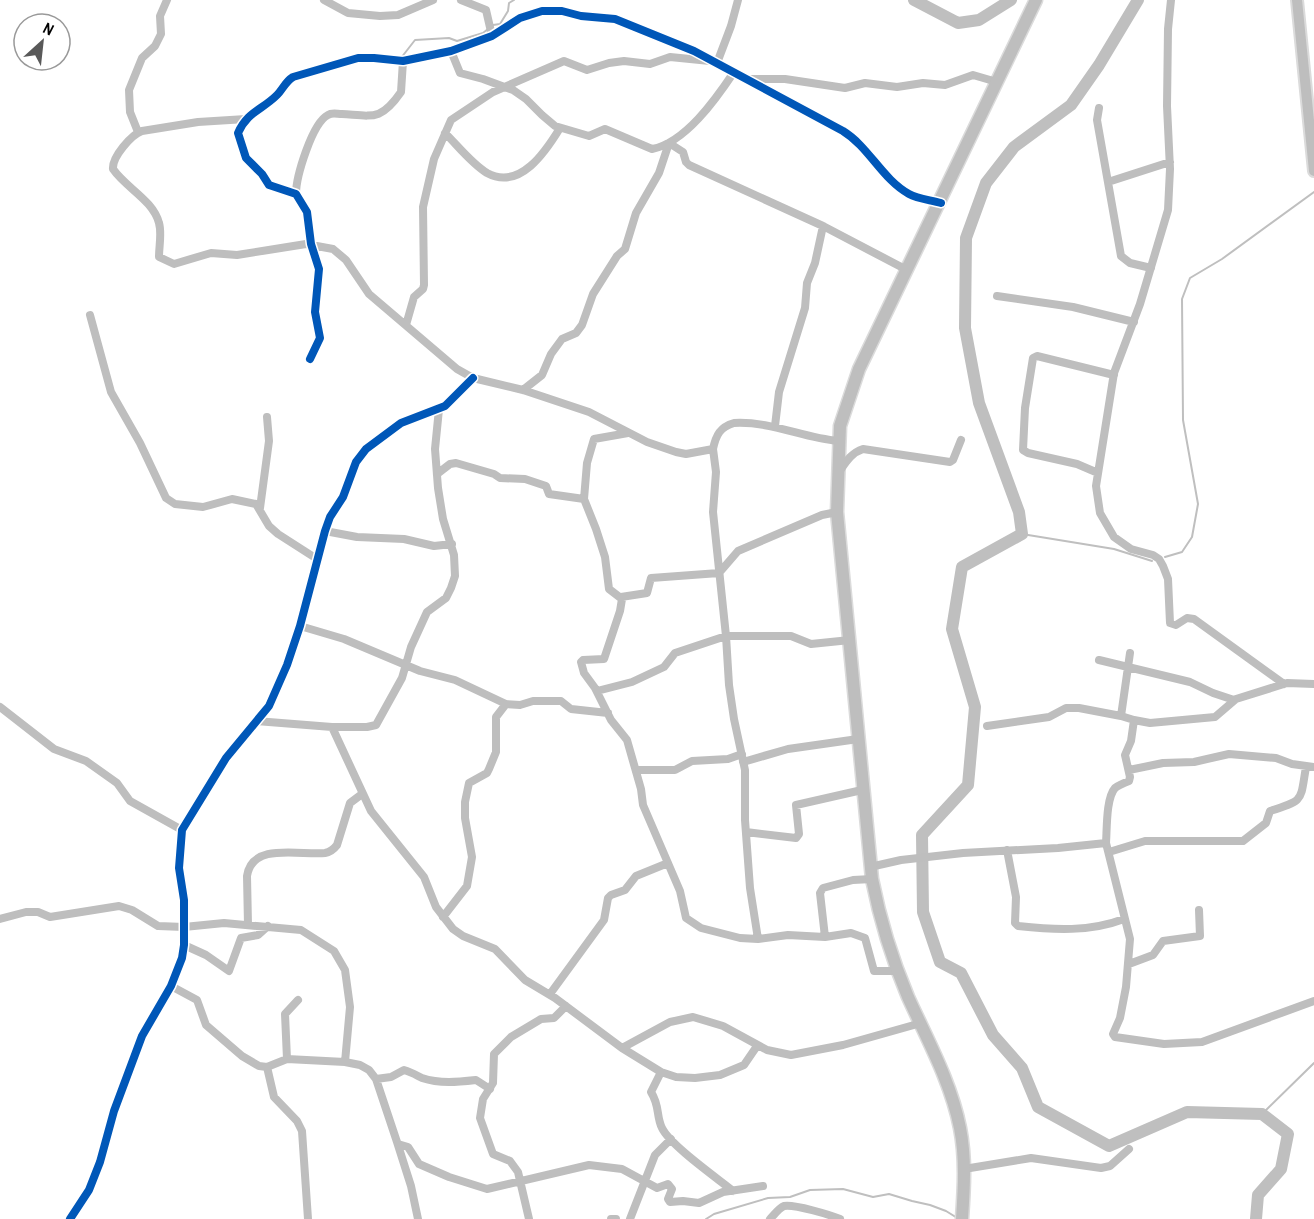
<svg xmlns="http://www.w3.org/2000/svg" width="1314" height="1219" viewBox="0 0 1314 1219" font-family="'Archivo Narrow',sans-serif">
<rect width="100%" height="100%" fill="#fff"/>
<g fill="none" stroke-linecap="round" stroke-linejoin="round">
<!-- stream -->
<path stroke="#bfbfbf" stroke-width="2" d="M493,25l7,-1 8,-13 1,-8 5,-3
M401,58l14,-18 34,-2 8,3 26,-8 5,-4
M1022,534l92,15 38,12
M1165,557l17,-5 10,-15 6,-33 -15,-84 -1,-121 8,-21 32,-19 92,-67
M1262,1114l52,-51
M706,1219l8,-5 54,-16 22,-1 20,-7 33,-1 30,8 16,-3 23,7 18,4 16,6 13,8"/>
<!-- river -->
<path stroke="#bfbfbf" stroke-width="12" d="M914,0l44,23 21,-3 32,-20
M1138,0l-39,65 -28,40 -57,42 -28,36 -20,55 -1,90 14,75 40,109 3,22 -60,33 -10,62 23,78 -7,78 -46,50 1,77 17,50 21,11 32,62 29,33 16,39 71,39 78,-34 75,2 26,20 -7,35 -23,26 -2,24"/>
<!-- major casing -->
<g stroke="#dbdbdb" stroke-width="14">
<path id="major" d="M1297,0l17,171"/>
</g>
<!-- highway casing -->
<g stroke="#dbdbdb" stroke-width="15">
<path id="highway" d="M962,1219c2,-30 4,-61 -2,-91 -9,-46 -33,-89 -52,-131 -16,-38 -28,-77 -36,-118l-35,-367 3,-86 19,-57 177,-369"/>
</g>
<!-- minor -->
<path stroke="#bebebe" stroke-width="8" d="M324,0l24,13 32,3 18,-1 35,-15
M461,0l25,10 6,26
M1171,0l-3,29 -1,77 3,63 -2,41 -28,94 -26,69 -18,113 4,27 14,24 17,12 22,6 6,4 4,7 5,13 2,44 6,2 11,-7 7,1 90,65
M451,51l9,22 23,6 30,11 13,9 16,16 13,11 34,10 16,-7 47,20c33,-6 64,-50 82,-77
M717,63l14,-37 7,-26
M748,79h37l60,9 20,-5 32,4 26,-4 22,2 28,-10 24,7
M1099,108l-2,12 24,136 9,7 21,5
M246,119l-48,3 -56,9c-11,4 -30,26 -29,38 13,19 40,31 46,54 3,10 0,23 0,34l15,7 37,-11 26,2 69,-11 27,5 13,11 23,34 88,75 16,9 50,12 66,22 58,30 29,10 10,2 27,-5c3,-14 7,-22 21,-26 37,-2 69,15 104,18
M138,132l-8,-20 -1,-22 13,-32 13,-12 6,-12 -1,-18 7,-16
M445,133c13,13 27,31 42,40 33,18 59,-22 73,-45
M669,143l14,9 3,10 3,3 134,61 84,44
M1108,182l62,-20
M296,194c0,-17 16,-71 32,-79 4,-3 9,-1 14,-1 31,2 39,7 59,-22l2,-31
M997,296l76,11 61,15
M90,315l21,77 29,51 26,55 9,6 28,3 29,-8 24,5 13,22 9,8 39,25
M406,325l8,-28 9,-8 1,-4 -1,-78 11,-48 17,-39 42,-28 71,-31 23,9 22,-7 15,-2 26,3 20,-7 40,4
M310,359l10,-21 -5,-26 4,-43 -8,-25 -4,-32 -11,-18 -27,-9 -7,-11 -16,-16 -8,-25c9,-21 24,-23 39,-38 6,-6 8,-13 16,-18l65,-19h16l29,3 48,-10 41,-15 28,-18 22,-7h20l19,5 34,3 79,32 149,80c26,16 39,48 66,63 9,5 22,6 32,9
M523,390l19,-15 9,-21 11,-15 14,-6 6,-8 11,-31 24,-38 8,-7 11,-36 23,-40 10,-30
M775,426l4,-34 26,-84 2,-25 8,-20 8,-37
M628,433l-34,6 -7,24 -3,36 12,30 9,28 4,32 13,10 -2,12 -16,48 -21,1 -2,2 3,11 11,15 16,32 16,20 14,49 2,16 37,86 6,27 15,10 39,10 18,1 30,-4 37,2 26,-4 14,5 9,33h24
M713,449l3,23 -3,40 13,124 3,49 5,34 11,51v50l5,68 8,51
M839,472c7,-10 12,-19 24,-23l87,13 3,-2 8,-20
M1098,473l-21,-9 -49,-11 -5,-3 2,-42 8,-50 4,-2 77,19
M437,474l13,-10 6,-1 38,11 6,4 25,1 21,7 3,8 35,5
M260,508l9,-67 -2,-24
M325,531l32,6 47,2 30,7 18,-2
M621,597l26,-4 4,-15 68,-5 19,-22 84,-36 15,-3
M300,626l44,13 76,32 35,9 51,24 14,1 13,-4h28l10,8 37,4
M1099,660l91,22 23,11 21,7
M597,691l35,-9 32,-15 11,-14 51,-17h65l20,8 39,-4
M0,707l54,42 32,12 31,22 13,18 52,29
M1134,720l16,3 65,-6 21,-18 51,-16 27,1
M256,721l76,6 39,84 53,66 12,30 17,22 10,7 32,13 30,31 30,18 67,50 48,-26 23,-5 30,9 44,24 24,5 52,-10 78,-22
M987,726l62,-9 17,-9h13l42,8
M332,727h35l9,-2 26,-47 9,-31 16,-35 19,-14 5,-10 4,-12 -1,-21 -11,-36 -5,-31 -3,-39 4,-40
M743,762l45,-13 70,-10
M636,770h39l17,-9 36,-2 14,-5
M1129,770l34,-7 31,-1 35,-8 47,4 16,6 22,3
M746,832l50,6 3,-4 -3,-29 66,-15
M1106,843l24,96 -4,48 -6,31 -7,16 2,3 49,7 38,-2 112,-41
M1007,850l9,47 -1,26 3,3c36,4 72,6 106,-7
M1109,852l36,-11h98l23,-18 4,-12c35,-11 30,-10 36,-44
M870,867l31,-7 62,-7 95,-5 48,-5c1,-14 0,-45 9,-55 4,-3 9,-5 14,-7l1,-4 -5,-22 6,-14 3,-21 -13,-4 9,-63
M443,917l24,-31 5,-29 -7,-39v-16l4,-19 18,-10 2,-4 7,-17v-35l10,-13
M0,919l26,-7h12l12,5 69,-11 13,4 26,16 26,1 40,-4 77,7 33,21 11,19 5,37 -5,55
M248,925l-1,-49c5,-35 56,-20 78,-23 5,-1 9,-4 12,-8l13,-42 12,-9
M825,937l-5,-44 3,-5 30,-8 19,-1
M184,945l22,10 23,16 12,-33 17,-3 10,-9
M1129,964l24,-9 10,-14 37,-5 -1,-26
M171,986l26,14 9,25 36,31 17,10 8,1 20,-8 58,3 15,3 9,5 7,9 21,63 14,44 7,33
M550,994l54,-74 4,-22 3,-3 14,-5 11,-14 32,-13
M622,1048l39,24 15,5 19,1 25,-3 24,-10 13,-19
M287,1059l-2,-45 13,-14
M267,1067l7,30 23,24 5,10 6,88
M661,1072l-10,20c9,14 5,24 11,36 8,17 55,50 71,63
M376,1079l15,-2 13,-7c7,2 12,5 18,8 18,6 36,4 54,2l14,9
M398,1144l10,3 11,17 30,13 38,12 102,-24 33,4 35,19 11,-4 4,5 -4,10 2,3 13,-1 16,2 24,-11 40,-6
M964,1169l67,-11 70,10 9,-2 19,-17
M70,1219l19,-29 11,-28 14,-51 28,-75 29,-50 11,-28 2,-13v-45l-5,-32 3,-38 44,-72 43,-52 18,-41 13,-39 25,-95 5,-14 13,-20 13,-35 10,-13 35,-26 44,-17 28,-28
M529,1219l-11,-47 -8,-11 -17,-7 -13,-36 3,-19 10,-16 1,-29 17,-17 30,-18 13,-1 12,-12
M611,1219h5
M630,1219l25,-64 16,-16
M770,1219c4,-4 9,-11 14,-13 10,-2 47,9 56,13"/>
<!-- major -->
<use href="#major" stroke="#bebebe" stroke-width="10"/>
<!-- highway -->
<use href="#highway" stroke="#bebebe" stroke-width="12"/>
<!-- cycleway casing -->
<g stroke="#fff" stroke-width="11">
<path id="cycleway" d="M310,359l10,-21 -5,-26 4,-43 -8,-25 -4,-32 -11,-18 -27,-9 -7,-11 -16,-16 -8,-25c9,-21 24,-23 39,-38 6,-6 8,-13 16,-18l65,-19h16l29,3 48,-10 41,-15 28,-18 22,-7h20l19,5 34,3 79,32 149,80c26,16 39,48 66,63 9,5 22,6 32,9
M70,1219l19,-29 11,-28 14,-51 28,-75 29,-50 11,-28 2,-13v-45l-5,-32 3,-38 44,-72 43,-52 18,-41 13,-39 25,-95 5,-14 13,-20 13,-35 10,-13 35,-26 44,-17 28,-28"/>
</g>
<!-- cycleway -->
<use href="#cycleway" stroke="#0057b8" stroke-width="8"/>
</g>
<!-- north arrow -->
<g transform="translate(42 42) rotate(27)"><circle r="28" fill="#ffffff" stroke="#999999" stroke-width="1.5"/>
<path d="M0-4.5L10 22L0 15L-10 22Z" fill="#595959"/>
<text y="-9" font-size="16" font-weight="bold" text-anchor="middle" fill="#000000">N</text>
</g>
</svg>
